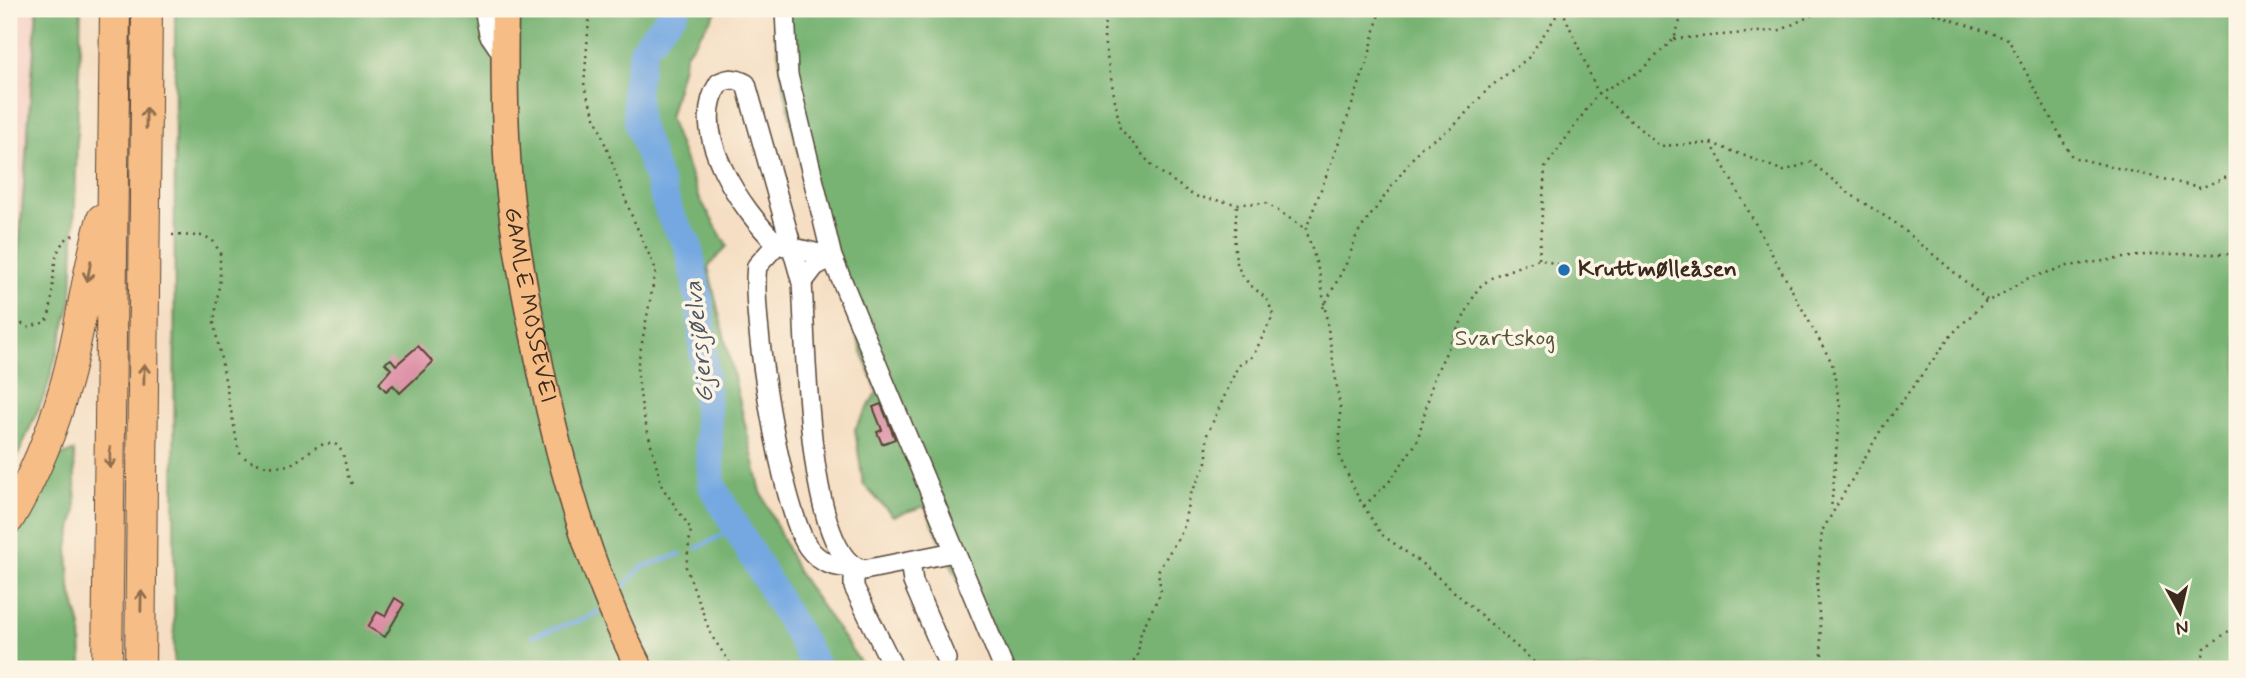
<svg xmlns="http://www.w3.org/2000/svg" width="2246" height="678" viewBox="0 0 2246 678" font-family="Mynerve,sans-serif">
<rect width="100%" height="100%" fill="#fcf5e5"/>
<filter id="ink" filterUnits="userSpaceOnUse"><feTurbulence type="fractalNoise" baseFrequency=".0143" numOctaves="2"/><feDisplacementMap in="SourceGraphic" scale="14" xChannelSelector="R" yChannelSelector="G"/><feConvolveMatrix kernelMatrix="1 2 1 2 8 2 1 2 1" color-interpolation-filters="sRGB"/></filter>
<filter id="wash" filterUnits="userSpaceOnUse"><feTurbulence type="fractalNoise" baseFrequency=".00686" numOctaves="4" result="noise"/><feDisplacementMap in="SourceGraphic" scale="28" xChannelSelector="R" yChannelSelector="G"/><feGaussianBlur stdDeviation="1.57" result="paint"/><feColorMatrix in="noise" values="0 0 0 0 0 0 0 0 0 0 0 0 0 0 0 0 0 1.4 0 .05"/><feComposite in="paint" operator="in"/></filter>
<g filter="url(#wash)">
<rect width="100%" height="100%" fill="#f5dec3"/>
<!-- built -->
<path fill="#f6d1c5" d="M9,9h28l-23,309 -5,-3z"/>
<!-- forest -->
<path fill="#78b373" stroke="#5a6e48" stroke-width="2" d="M37,9h44l-9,291 -26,92 -37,83v-160l5,2z
M175,9h543l-32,45 -17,64 30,79 28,49 -19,21 53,225 36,79 68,98h-691z
M773,9h1464v660h-1239l-73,-163 -32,10 -30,-32 -8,-55 22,-37c-46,-124 -91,-251 -104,-383z
M74,451l2,60 -8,37 2,39 11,40 1,42h-73v-126l51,-87z"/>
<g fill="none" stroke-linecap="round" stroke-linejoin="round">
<!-- stream -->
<path stroke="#74a8e1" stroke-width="4.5" d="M697,548l39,-20
M620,590l22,-23 38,-13
M533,636c21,-10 50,-12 65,-25
M501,669l2,-1"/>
<!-- river -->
<path stroke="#74a8e1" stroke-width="28" d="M676,9l-32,38 -9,40 3,36 33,94 17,28 12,60 12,181 106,183"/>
</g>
<g id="blocks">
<!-- building -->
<path fill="#db89a3" d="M418,346l15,16 -33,31 -7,-8 -7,6 -7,-8 12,-14 -6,-6 6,-4 5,6z
M881,404l14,35 -13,5 -5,-12 5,-2 -9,-23z
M395,598l9,6 -19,33 -17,-10 9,-15 8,4z"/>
</g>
</g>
<g filter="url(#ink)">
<use href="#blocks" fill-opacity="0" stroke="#574537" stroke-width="2"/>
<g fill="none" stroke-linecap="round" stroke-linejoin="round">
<!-- minor casing -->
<g stroke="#574537" stroke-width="22">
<path id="minor" d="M484,9l5,25 15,22
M785,9l3,66 44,182 172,412
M777,244c-35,-34 -90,-112 -58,-161 11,-5 17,-5 27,1l56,199
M832,257l-55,-13 -20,22c-7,47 24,242 51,281 12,17 27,20 46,21v19l40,82
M832,257l-17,9 -13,17c4,51 3,278 62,287l90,-18
M910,561l3,21 33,77"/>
</g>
<!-- major casing -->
<g stroke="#574537" stroke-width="29">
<g id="major">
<path id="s1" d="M505,9c-1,58 -1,117 4,175 5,53 15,105 26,157 22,113 52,226 105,328"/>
</g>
</g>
<!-- highway casing -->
<g stroke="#574537" stroke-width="32">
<path id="highway" d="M9,519c24,-41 43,-86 56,-133 16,-55 21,-112 37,-167
M107,669l8,-660
M140,669l7,-660"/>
</g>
<!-- path -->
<path stroke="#574537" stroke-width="2.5" stroke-dasharray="2 5" stroke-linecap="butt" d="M597,9l-8,10 -5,68 47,127 25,56 -19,98 5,41 20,78 29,42 -5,38 25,68 23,34
M1105,9l-1,31 16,88 32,38 42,30 43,8 29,-1 40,26
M1380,9l-11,47 -30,86 -33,87 14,47 15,98 5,33v51l18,39 23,37 44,32 117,103
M1562,9l36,84 62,53 51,-3 73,28 27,-9 39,32 47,30 90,76
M1920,9l88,30 64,118 128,31 37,-15
M1674,39l107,-9 44,-21
M1711,143l121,220 8,43 -9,104
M172,235l33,1 9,6 6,11v25l-6,45 25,129c6,8 14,10 24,13 41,9 42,-25 72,-21 14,9 7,30 19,42
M1539,259l6,-91 53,-75 41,-21 35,-33 10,-30
M1323,308l25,-48 9,-26 63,-86 33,-21 37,-40 38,-29 33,-49
M9,317l19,10 18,-5c13,-23 -2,-77 28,-87
M1364,506l25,-24 28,-40 17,-65 44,-89 16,-12 45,-17 24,7
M1130,668l8,-14 3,-22 20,-40 -3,-21 25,-41 6,-32 18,-36v-27l31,-69 15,-10 20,-40c-6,-24 -14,-20 -28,-37 -16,-20 -9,-52 -8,-75
M1823,669l-6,-84 5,-54 60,-103 71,-95 34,-33 7,-1 32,-20 42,-13 84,-12h85
M2199,669l6,-21 24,-17 8,-2"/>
<!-- minor -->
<use href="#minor" stroke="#fff" stroke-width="19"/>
<!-- major -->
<use href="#major" stroke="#f6be86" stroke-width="26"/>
<!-- highway -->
<use href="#highway" stroke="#f6be86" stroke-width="30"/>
</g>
<!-- one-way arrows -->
<defs><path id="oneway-shaft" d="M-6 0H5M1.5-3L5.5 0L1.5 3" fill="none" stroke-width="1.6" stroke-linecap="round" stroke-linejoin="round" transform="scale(1.75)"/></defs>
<g stroke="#8f6d4d">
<use href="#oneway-shaft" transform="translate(146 118) rotate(-90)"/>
<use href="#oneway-shaft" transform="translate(89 271) rotate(100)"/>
<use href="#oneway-shaft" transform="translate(144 374) rotate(-89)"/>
<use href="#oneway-shaft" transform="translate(110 458) rotate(90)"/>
<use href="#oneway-shaft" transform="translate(141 601) rotate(-89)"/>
</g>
</g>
<!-- markers -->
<circle fill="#1f6fb2" stroke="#fcf5e5" stroke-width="2.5" cx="1564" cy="270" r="7"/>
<g text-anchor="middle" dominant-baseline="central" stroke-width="7" stroke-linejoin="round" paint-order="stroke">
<!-- poi labels -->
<g font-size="23" font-weight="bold" fill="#3b2a1e" stroke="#fcf5e5" text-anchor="start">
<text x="1578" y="270">Kruttmølleåsen</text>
</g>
<!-- street labels -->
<g font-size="23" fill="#3b2a1e" stroke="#fcf5e5">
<text stroke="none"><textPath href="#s1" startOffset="298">GAMLE MOSSEVEI</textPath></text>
</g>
<!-- park labels -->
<g font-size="23" fill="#525438" stroke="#fcf5e5">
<text x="1505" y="339">Svartskog</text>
</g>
<!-- water labels -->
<g font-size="24" font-style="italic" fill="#4f5662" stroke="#fcf5e5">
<text transform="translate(700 342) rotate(-96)">Gjersjøelva</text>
</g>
</g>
<!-- margin -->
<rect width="2246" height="678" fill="none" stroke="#fcf5e5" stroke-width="35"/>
<!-- north arrow -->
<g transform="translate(2180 612) rotate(172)" stroke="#fcf5e5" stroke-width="5" paint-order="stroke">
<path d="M0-5L12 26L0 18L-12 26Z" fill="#3b2a1e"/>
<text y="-10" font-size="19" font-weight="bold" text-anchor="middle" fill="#3b2a1e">N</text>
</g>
</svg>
